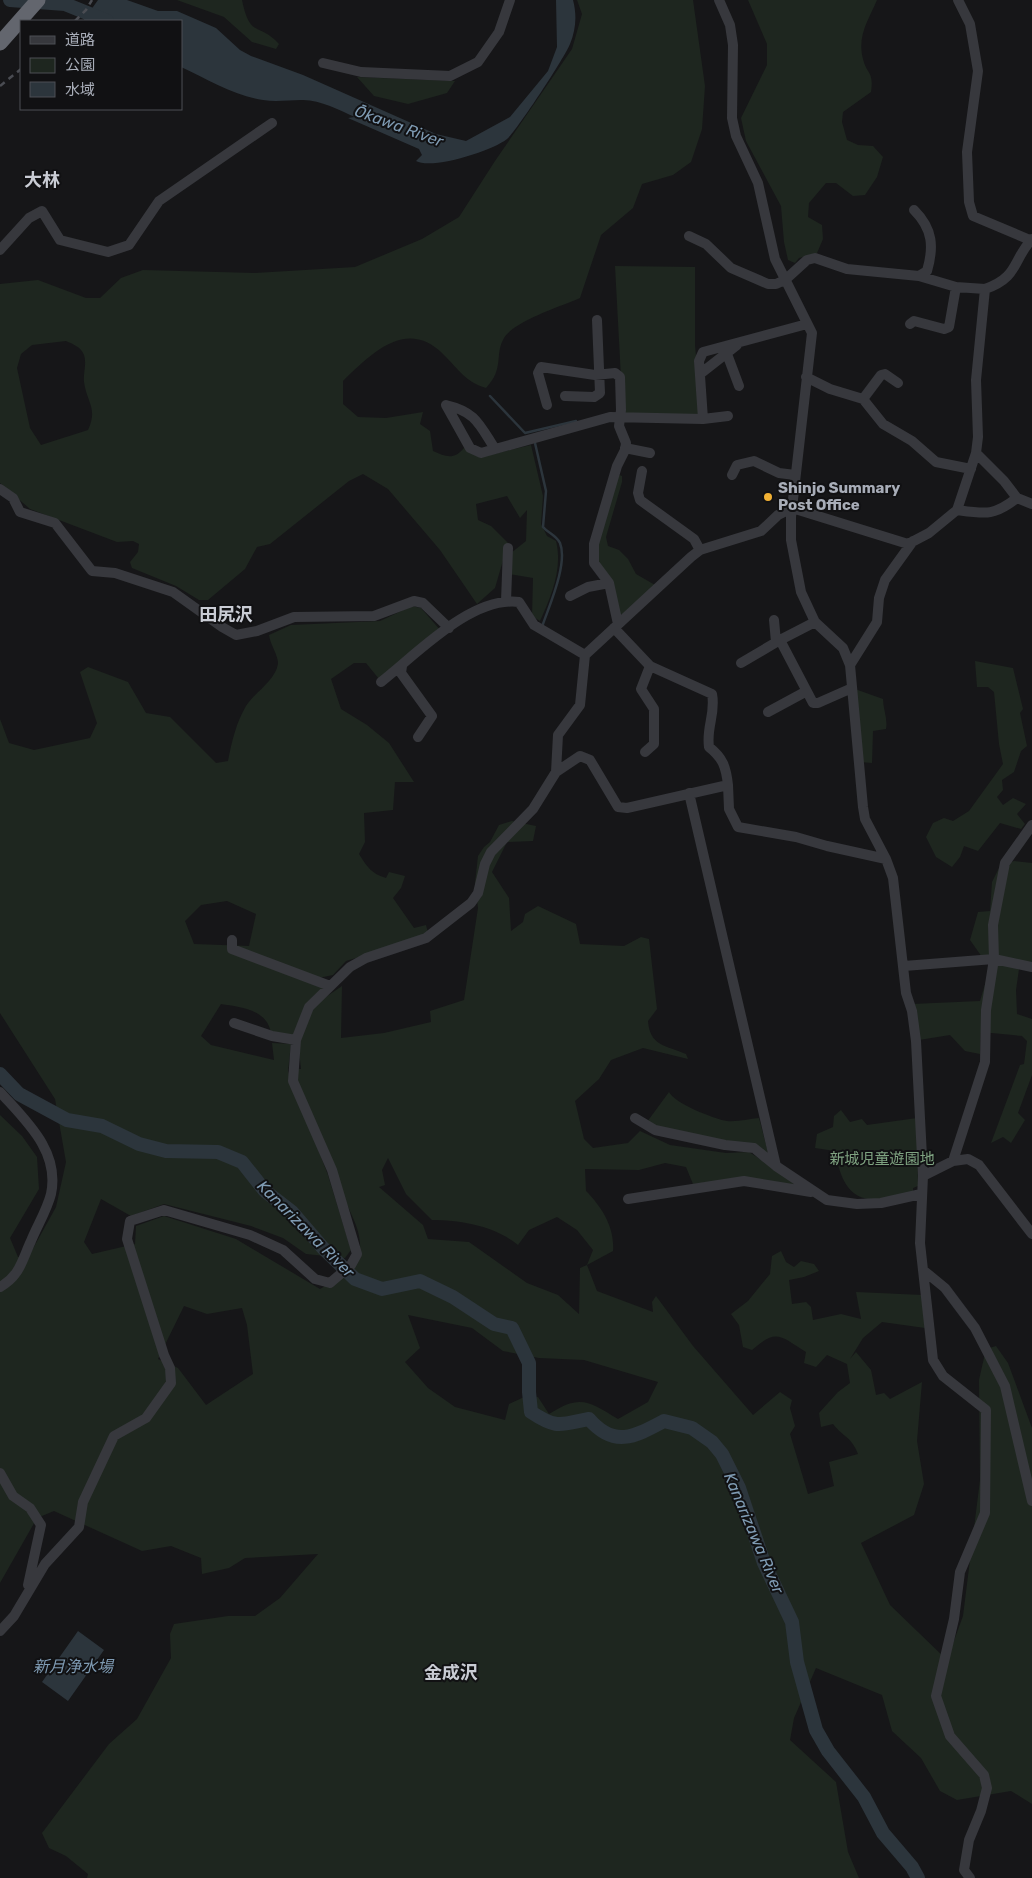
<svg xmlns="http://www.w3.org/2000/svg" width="1032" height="1878" viewBox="0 0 1032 1878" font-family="Rubik,'Noto Sans JP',sans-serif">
<rect width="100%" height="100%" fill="#161618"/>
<!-- green -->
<path fill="#1e261f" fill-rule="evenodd" d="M177,0h65c8,39 17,22 37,44l-3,5 -24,-7 -28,-25z
M577,0h116l12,86 -3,43 -11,33 -18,13 -31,9 -9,24 -32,27 -21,63c-18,8 -66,23 -76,40 -10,17 1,30 -18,50 -20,-6 -27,-18 -42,-33 -37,-38 -72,-2 -101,26v23l15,13 28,1 37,-6 -3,12 10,7 3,20c13,6 21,9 31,-3l26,7 41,-10 12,51 -2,28 6,12 9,5c7,27 -5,56 -16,80l-8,-5 1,-38 -24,-4 2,-21 15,-12 1,-31 -7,8 -13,-22 -31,8 2,16 13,6 17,17 -13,45 -18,16 -37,-54 -52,-61 -25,-15 -14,7 -79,63 -13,3 -12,22 -37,31h-9l-23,-14 -44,-18 -2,-6 8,-10 1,-8 -6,-3 -16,1 -87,-33 -30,-26v-199l38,-4 48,18h14l21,-20 22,-8 112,3 100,-6 67,-28 37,-22 36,-56 77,-112 10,-35zM66,341c7,3 15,6 18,14 3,9 -1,18 0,27 3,21 14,26 4,48l-47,15 -11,-17 -13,-60 4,-14 11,-9z
M748,0h129c-9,21 -20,36 -14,59 4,16 11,12 8,33l-28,20 -1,10 5,18 11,5 15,1 10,11 -6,20 -12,18 -12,1 -17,-13h-10l-17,20 -1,14 14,8 1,14 -6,14 -18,5 -4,5 -7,-3 -4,-18 -3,-36 -35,-65 -5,-23 26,-53v-21z
M357,77l98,4 -8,12 -39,11 -34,-8z
M615,266l80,1v78l6,65 -7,8 -71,-3z
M619,475l3,1v6l-16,55 2,9 11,4 9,9 8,15 19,11 -32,29h-4l-21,-51 -1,-22z
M412,606l9,2 20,23 -62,48 -13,-16h-12l-23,16 10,30 26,16 22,18 25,39h-19l-2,28 -29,3 1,29 -6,12c8,13 13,20 27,24l3,-6 16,4 -4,12 -8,10 21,30 12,-3 2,8 -19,9 -63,19 -13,14 -24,5 16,8 -19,17 -12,32 -23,-4c-4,-24 -31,-26 -50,-29l-20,32 10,9 63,15 -2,-17 19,1 -3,27 40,104 23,75 -6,8 -39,-4 -23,-16 -32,-12 -87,-22 -33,12 -30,-17 -17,43 8,12 43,-10 1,-18 28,-10 72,23 84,50 33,-19c2,-7 7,-16 7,-23 1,-21 -14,-39 -19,-59l-48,-111v-8h8l-3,-27 13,-35 31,-21 -1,52 43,-5 47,-11 -1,-11 34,-11 14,-92 -3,-25 3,-27 6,-9 6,-5 9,-17 13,-4 24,5 -3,15 -26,1 -15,30 17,26 2,33 12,-9 2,-8 13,-8 38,18 4,20 44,2 17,-9 8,2 8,70 -9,12c2,25 17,24 38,33l2,5 -45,-11 -32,12 -12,19 -24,22 9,38 9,9 35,-5 12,-12 30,14 56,8 23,-1 56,35 -58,-9 -54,6 -7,-17 -21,-4 -26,7 -54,-1 1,22c16,16 29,37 27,60l-26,14 10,26 56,21 -1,-10 4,-6 37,50 60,69 27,-23 12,8 -2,8 5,18 -5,8 18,60 26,-8 -5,-24 29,-8c-7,-18 -14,-16 -25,-30l-12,3 -2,-14 19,-21 12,-9 -3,-19 -20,-9 -11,12 -12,-4 2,-11c-26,-16 -29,-24 -54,-2l-9,-3 -4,-22 -8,-11 17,-13 22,-27 2,-18 9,-5 5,11 8,5 7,-6 13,3 5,7 -15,6 -15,3 3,24 14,-2 5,5 2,13 28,-6 20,5 -5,-27 67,3 2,33 -43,-6 -19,16 -13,21 6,-7 15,18 5,25 8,-2 6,6 32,-17 -5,59 7,43 -10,31 -53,28 29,62 57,55 16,-44 17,-136 -1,-100 7,-31 10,-3 12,17 24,65v376l-21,-13 -54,9 -17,-9 -19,-33 -29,-27 -10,-36 -66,-27 -22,50 -4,22 46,42 12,70 11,26h-772l1,-4 -22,-18 -17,-8 -7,-15 67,-89 28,-25 34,-61 -1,-24 4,-10 54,-8h27l25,-18 38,-44 -73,4 -16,10 -27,6 -1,-16 -30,-12 -29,5 -88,-40 -17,7 -37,65v-468l22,21 15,21 2,32 -29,49 8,19 12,-3 26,-47 10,-45 -11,-63 -55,-86v-294l9,24 25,7 56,-12 7,-15 -17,-51 8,-5 40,15 18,31 24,4 46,46 12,-2c4,-20 8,-38 18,-55 9,-14 29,-25 32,-42 1,-7 -8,-20 -9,-29l22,-10 89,-4zM227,901l29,13 -7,32 -55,-2 -9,-23 16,-16zM251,954l48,17v5l-46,-16zM388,1158l18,36 26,26c29,0 63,6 86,25l11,-15 28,-13 20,13 16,20 -6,15 -7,3 -1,46 -21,-19 -31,-12 -58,-41 -41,-3 -5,-14 -44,-38 6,-2 -3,-15zM184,1306l23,8 35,-6 5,17 6,49 -47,31 -28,-37 -20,-9zM408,1315l64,13 31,23 36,7 45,2 74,22 -10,20 -30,17c-29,-18 -38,-25 -69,-5l-11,-17 -16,1 -13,6 -4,16 -50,-13 -27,-19 -23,-26 15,-14z
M975,661l38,7 10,41 -3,4 7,33 -6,5 -7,21 -12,8 1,10 -6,7 6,8 10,-7 13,6 -9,10 8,10 -4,5 -21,-6 -22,28 -14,-5 -4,11 -8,10 -16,-10 -10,-20 7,-14 11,-5 9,3 16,-10 34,-47 -4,-20 -5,-52 -6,-5h-11z
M855,689l28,10c0,10 5,20 3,30l-13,2 -1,32 -11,-1z
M1014,861l18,2v101l-50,-7 -12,-17 8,-28 12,-1 2,-29 8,-16z
M992,961l27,8 -3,21 1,24 15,5v56l-14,38 7,7 -14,23 -8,-6 -12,6 29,-78 4,-1 3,-23 -5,-5 -41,-4 -1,22 -15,-3 -15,-16 -31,5 -7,-36 68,-3z
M669,1092c5,11 45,27 58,29 10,1 22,-2 32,-3l10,38 -112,-28 -10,-6z
M841,1110l9,12 12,-3 5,6 50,-7 1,68 -5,2v13c-48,0 -68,5 -78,-50l-20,-3 2,-14 16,-7 1,-11z"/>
<!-- water -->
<path fill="#2c353c" d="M98,0h29l31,11h19l39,17 24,22 11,6 52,19 133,59 30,7 44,-24 38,-46 9,-24 -1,-47h17c4,15 3,29 -3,44 -5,13 -54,88 -63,95 -15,12 -75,31 -91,22l6,-6 -3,-6 -71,-31 7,-1c-16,-7 -36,-18 -54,-17 -13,0 -25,2 -38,0 -28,-4 -56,-21 -82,-33v-46h-98z
M78,1631l26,19 -36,51 -26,-19z"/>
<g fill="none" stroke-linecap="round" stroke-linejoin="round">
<!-- stream -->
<path stroke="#2c353c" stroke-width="2.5" d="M490,396l35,37 51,-12
M535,443l11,48 -3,36c5,6 13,8 17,16 8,20 -10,61 -17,81"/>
<!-- river -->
<path stroke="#2c353c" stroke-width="14" d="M10,0l55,4 42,17
M0,1074l19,20 48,26 35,6 37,18 27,7 52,1 24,10 23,29 27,21 31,36 32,31 27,10 38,-8 33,16 41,27 18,4 17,35v29l2,20c27,18 30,12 58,7 25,29 45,18 75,2l28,7 20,14 10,12 17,34 25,75 28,59 5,40 19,68 12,21 36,46 19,36 29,34 6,11"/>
<!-- minor -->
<path stroke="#37383d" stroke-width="10" d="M719,0l11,25 3,20 -1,73 4,18 22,47 17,76 37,74 -21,184v23l10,52 14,30 28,26 7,17 13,142 2,12 21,40 7,19 13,115 6,18 4,30 7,135 -3,67 13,117 10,16 43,34 -1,103 -25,59 -6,47 -18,77 14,40 34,39 3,13 -6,23 -12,29 -5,30 6,8
M958,0l12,24 8,47 -11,81 2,50 4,14 57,24
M323,63l38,9 89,4 28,-14 21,-30 11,-32
M914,210c19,19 20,37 13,61l-8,5
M689,236l17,8 25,24 37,16h8l9,-4 22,-20 8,-2 32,11 72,7 37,11 29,2
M1032,239c-20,22 -13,38 -47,50l-9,91 2,57 -2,16 -19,57c29,4 37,6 60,-12l15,6
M0,250l29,-32 13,-7 18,29 48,12 21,-7 30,-44 113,-78
M910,324l4,-3 30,8 5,-2 7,-40
M727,354l12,32
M700,374l37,-29
M806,377l24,12 33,10 20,25 29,17 24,21 35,7
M565,396l29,1 6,-4 -3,-73
M863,399l18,-24 4,-1 13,9
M547,405l-9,-32 3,-6 54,8 20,-2 5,4 1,33 -2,16 7,17 -1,7 -8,16 -23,78v19l15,20 9,41
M703,419l25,-3
M625,448l25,5
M495,449c-16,-25 -19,-37 -49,-44l24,43 11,5 129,-36 93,2 -4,-58 4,-9 104,-28
M976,453l28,28 13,17
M642,471l-4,22 2,7 54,39 6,11
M732,475l5,-10 17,-4 25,12 16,2
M0,489l13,9 7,14 35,11 37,48 23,2 58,19 49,35 14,8 21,-4 37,-14 80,-1 40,-15 9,2 26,25
M570,596l18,-9 21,-4
M506,601l2,-53
M774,620l2,22
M815,622l-35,18 33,63h5l34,-15
M741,663l39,-23
M850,665l27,-43 2,-24 6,-18 28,-39
M402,666l-1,7 31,43 -14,21
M381,682c36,-28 90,-86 138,-80l15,23 51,30
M768,712l37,-20
M645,752l9,-8v-35l-13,-20 9,-23
M556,772l24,-16 10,4 28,47 9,1 101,-23c-2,-18 -5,-27 -19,-38 -3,-20 7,-33 3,-53l-62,-28 -36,-38
M728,785l1,24 9,18 58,10 31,9 59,13
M689,793l87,373
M1032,825l-27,38 -12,62 1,34 38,8
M232,940v9l98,37
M904,966l90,-7 -8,51 -1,52 -32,99
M234,1023l38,13 24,4
M0,1092c26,29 60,59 51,102 -4,16 -14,32 -20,47 -9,19 -11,35 -31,46
M635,1118l20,12 70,15 29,3 22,18 51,34 30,4 24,-1 40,-9
M923,1176l30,-15 15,-2 11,6 53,69
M628,1199l116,-18 67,11
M923,1270l22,18 30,40 30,58 27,115
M0,1473l13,23 17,12 11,17 -13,60
M0,1631l14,-15 31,-52 34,-37 4,-25 31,-66 32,-18 25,-35 -1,-15 -6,-13 -37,-116 3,-18 34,-11 86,25 33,15 32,29 15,4 21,-18 6,-11 -25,-84 -39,-89 3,-41 13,-33 41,-40 16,-9 60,-20 45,-35 7,-10 7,-29 6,-12 42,-43 23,-37 2,-37 22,-30 5,-50 106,-98 9,-7 61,-19 17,-16 14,-7 116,36 21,-11 28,-23"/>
<!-- highway -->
<path stroke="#63666e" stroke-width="15" d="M0,43l38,-43"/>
<!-- rail -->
<path stroke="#4a4c52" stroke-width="2.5" stroke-dasharray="6 5" stroke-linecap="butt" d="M75,21l11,-11 6,-10
M0,86l21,-17"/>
</g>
<!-- markers -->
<circle fill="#f2b134" stroke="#111113" stroke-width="2" cx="768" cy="497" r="5"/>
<g text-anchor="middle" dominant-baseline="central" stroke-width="4" stroke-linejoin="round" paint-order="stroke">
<!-- poi labels -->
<g font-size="15" font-weight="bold" fill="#a8adb8" stroke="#111113" text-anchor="start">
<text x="778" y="488">Shinjo Summary<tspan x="778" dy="17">Post Office</tspan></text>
</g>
<!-- park labels -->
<g font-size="15" fill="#7fa381" stroke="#111113">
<text x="882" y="1159">新城児童遊園地</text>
</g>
<!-- water labels -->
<g font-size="16" font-style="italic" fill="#7f9bb3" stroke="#111113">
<text transform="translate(399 126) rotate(20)">Ōkawa River</text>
<text transform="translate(306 1229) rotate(45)">Kanarizawa River</text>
<text transform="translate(754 1533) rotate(67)">Kanarizawa River</text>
<text x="73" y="1666">新月浄水場</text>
</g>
<!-- quarter labels -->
<g font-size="18" font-weight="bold" fill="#c9ccd4" stroke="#111113">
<text x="42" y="180">大林</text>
<text x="226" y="615">田尻沢</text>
<text x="451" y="1673">金成沢</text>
</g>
</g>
<!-- legend -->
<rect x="20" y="20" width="162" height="90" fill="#111113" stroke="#4d4f55"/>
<rect x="30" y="36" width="25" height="8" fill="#37383d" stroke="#4d4f55"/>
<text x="65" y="45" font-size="15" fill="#a8adb8">道路</text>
<rect x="30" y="58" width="25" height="15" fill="#1e261f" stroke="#4d4f55"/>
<text x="65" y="70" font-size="15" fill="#a8adb8">公園</text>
<rect x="30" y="82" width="25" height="15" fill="#2c353c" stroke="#4d4f55"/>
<text x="65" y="95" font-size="15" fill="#a8adb8">水域</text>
</svg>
